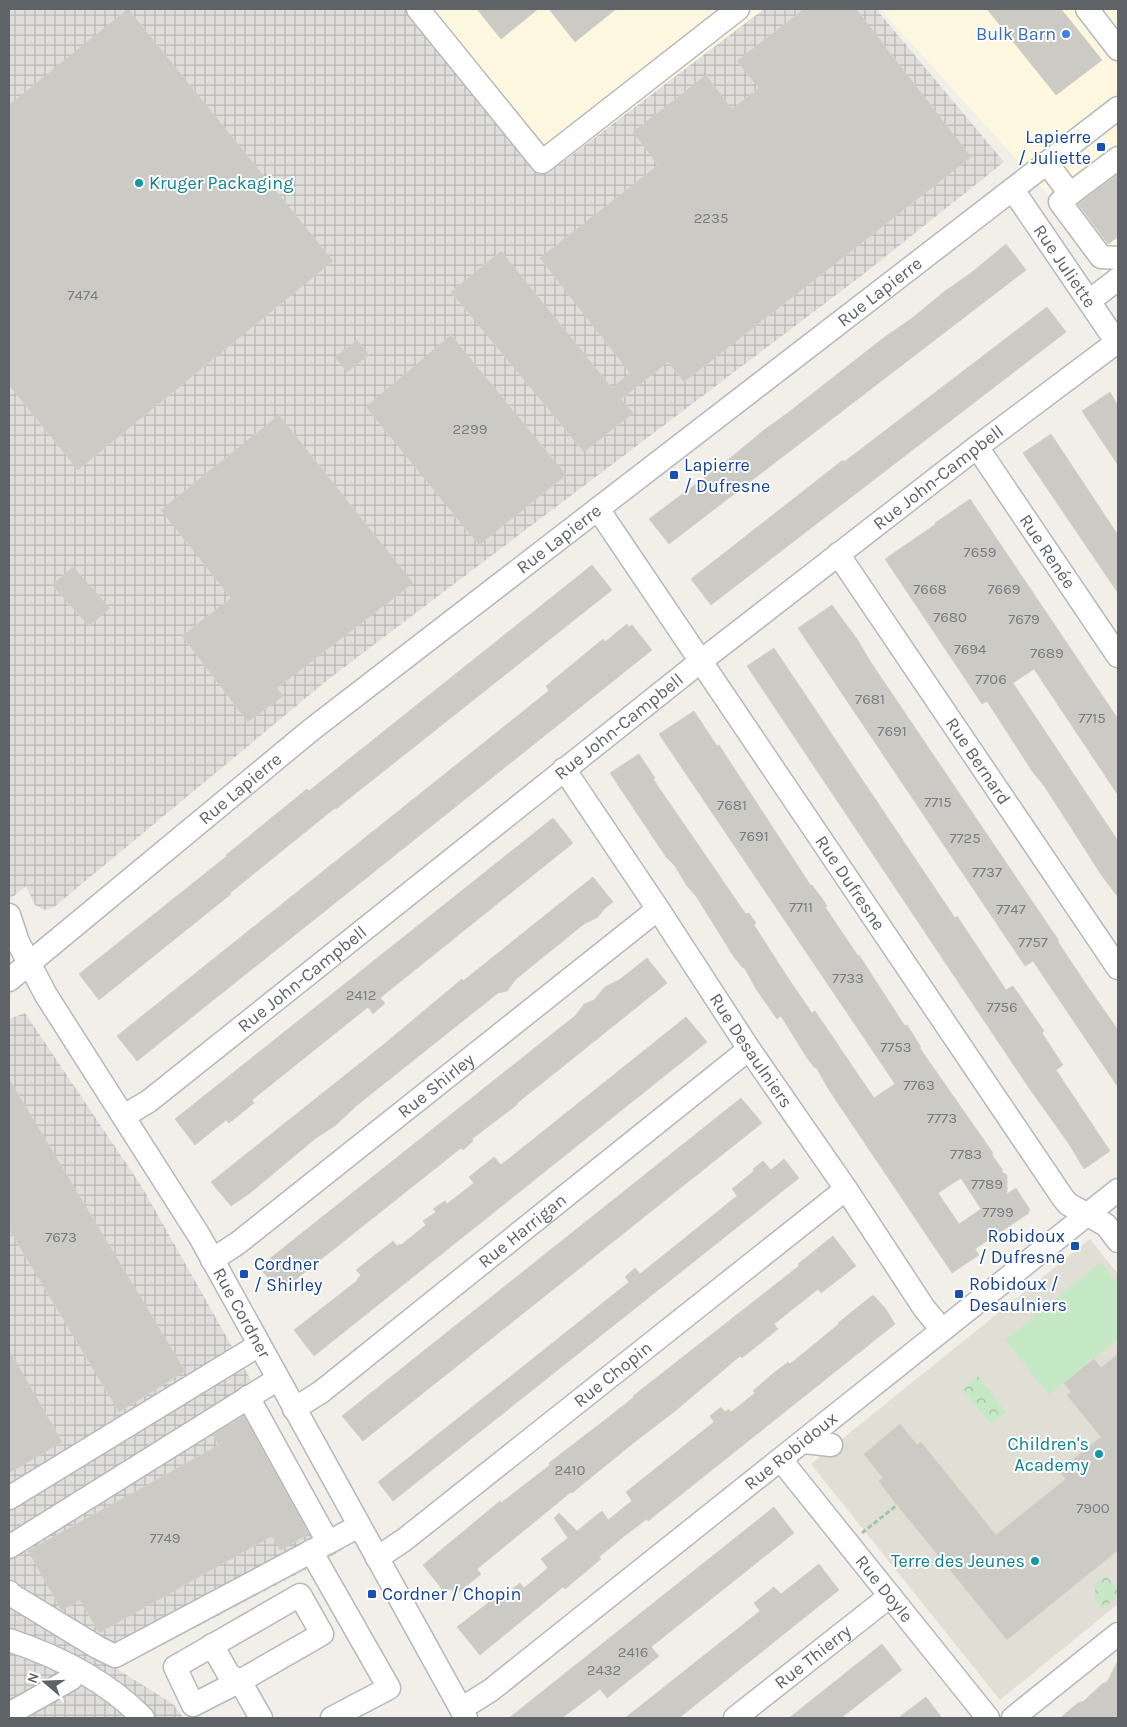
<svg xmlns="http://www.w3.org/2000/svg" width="1127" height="1727" viewBox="0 0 1127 1727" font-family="Karla,sans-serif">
<defs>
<pattern id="industrial-grid" width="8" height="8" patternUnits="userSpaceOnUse" patternTransform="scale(1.25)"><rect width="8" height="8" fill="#e0deda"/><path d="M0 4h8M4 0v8" fill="none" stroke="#b9b8b5"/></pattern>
<pattern id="forest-crowns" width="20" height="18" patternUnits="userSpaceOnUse" patternTransform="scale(1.25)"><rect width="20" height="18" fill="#c5e8c5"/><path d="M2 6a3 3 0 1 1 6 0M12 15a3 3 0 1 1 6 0" fill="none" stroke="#a3c0a4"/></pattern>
</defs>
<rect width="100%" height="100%" fill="#f1efe8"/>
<!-- commercial -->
<path fill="#fef7e0" d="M433,9h331l-204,155z
M880,9h238v287l-66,-98z"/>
<!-- industrial -->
<path fill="url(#industrial-grid)" d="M9,9h424l127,155 204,-155h112l128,153 -143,114 -531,402 -276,229 -10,3 -9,-5 -9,-19 -17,14z
M25,1013l117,174 105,186 96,177 -226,119 56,35 11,14h-175v-699z"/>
<!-- education -->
<path fill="#e1ded6" d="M1090,1239l28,35v330l-118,96 -189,-236z"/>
<!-- forest -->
<path fill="url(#forest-crowns)" d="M978,1376l28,36 -15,12 -29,-35z
M1106,1576l12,15v5l-16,13 -7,-9v-15z"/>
<!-- garden -->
<path fill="#c5e8c5" d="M1101,1262l17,22v55l-69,56 -44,-55z"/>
<!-- building -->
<path fill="#cccac5" stroke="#d6d1c6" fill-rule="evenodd" d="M128,9l205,252 -255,209 -69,-85v-280z
M477,9h61l-37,30z
M549,9h67l-41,33z
M804,9h52l115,148 -287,225 -16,-20 -47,37 12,14 -49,39 -133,-160 50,-41 111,137 18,-15 -90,-115 118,-93 -25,-33 73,-57 26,34 27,-21 -22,-27z
M987,9h74l41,51 -46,35z
M1118,174v63l-10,7 -30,-40z
M1006,244l20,26 -357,274 -20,-25 80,-60 35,-29 25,-18 97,-76 25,-17 34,-28 26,-18z
M1047,307l19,25 -355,273 -20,-26 152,-119 1,2z
M451,335l115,140 -87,70 -113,-138z
M357,340l12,15 -22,17 -12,-15z
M1110,392l8,14v59l-36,-54z
M279,415l134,168 -136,105 6,8 -35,26 -66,-86 49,-38 -70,-88z
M1051,434l67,101v58l-95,-140z
M970,499l148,220v76l-84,-126 -21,14 105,158v56l-16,-21 -57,-89 -13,-16 -45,-70 -5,3 -97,-145 51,-35 -1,-1z
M592,565l20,25 -276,219 -1,-1 -26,21 -79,64 1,1 -132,106 -20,-26 148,-118 -1,-1 44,-36 37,-30 2,2z
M73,567l37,41 -21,18 -37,-41z
M832,605l25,34 13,22 189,280 -1,1 30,45 30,43v57l-85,-126 -8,5 -227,-338z
M627,624l2,3 3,-2 20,25 -515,411 -20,-25 429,-343 3,-2 -3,-5 57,-47 2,3z
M774,648l181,270 2,-2 49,74 7,-4 31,45 -2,2 21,32 -7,5 54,81 -26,18 -15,-25 -40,-56 -282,-422z
M694,711l23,35 2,-1 92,141 1,-1 9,12 6,9 -2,1 33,49 1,-1 46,71 2,-1 14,22h-2l74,106 -1,2 10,14v3l5,3v19l9,-6 14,22 -2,1 1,2 -54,36 4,6 -27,18 -123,-183 -13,-23 -1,1 -8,-10 -26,-42 -4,3 -21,-30 -12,-22 -1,1 -9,-11 -38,-61 -9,-10 -12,-20 -9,-9 -56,-84 29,-19 16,24 -2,1 90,131 3,4 3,-1 7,10 -2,2 36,56 22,32 3,-2 59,87 21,-14 -236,-350zM961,1178l20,31 -22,15 -21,-31z
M553,818l20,25 -193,155 5,5 -12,11 -5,-7 -116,93 2,3 -25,20 -3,-3 -31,25 -20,-26z
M593,877l20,25 -9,7 -6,8 -14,7 -68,55 -9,12 -9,2 -142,113 -20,19 -20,13 -66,55 -19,13 -20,-24 172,-137 79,-66 1,2z
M647,958l20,25 -131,105 -19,15 1,1 -46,35 1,2 -10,9 -2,-2 -181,144 -20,-24 8,-8 298,-237 9,-7 9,-12 10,-4 11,-13 14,-7z
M686,1017l21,25 -393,314 -20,-26 64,-50 -1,-1 4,-4 -5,-5 37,-29 4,5 3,-2 1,1 25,-20 -3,-4 13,-9 -3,-3 12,-8 2,3 27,-21 -5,-6 25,-20 7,8z
M9,1079l176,292 -66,41 -110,-183z
M741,1098l21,25 -399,318 -21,-25z
M784,1159l15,19 -406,323 -15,-19 251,-200 -4,-5 10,-9 5,6 97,-78 -5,-7 22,-18 -1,-2 10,-8 8,9z
M833,1236l23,30 -35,27 -3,-4 -44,35 4,5 -36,29 -2,-2 -65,55 -43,33 -60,49 -1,-1 -94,77 4,5 -26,21 -4,-6 -6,4 -22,-28 77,-64 1,2 49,-38 -1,-2 61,-47 24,-19 -1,-1 166,-130 -1,-2z
M873,1295l12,13 10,16 -247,197 -1,-2 -24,18 -24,20 2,2 -36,30 -2,-2 -83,68 -23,-28 36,-28 3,3 24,-19 4,5 24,-20 -7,-9 27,-21 -14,-20 5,-5 18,18 25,-20 6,9 24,-19 -6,-9 88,-70 -4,-6 11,-9 4,5 4,-3 2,3 24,-19 -2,-2 17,-15 18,-14 2,2 49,-40 -1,-1z
M9,1350l53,92 -53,31z
M1118,1354v196l-111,90 -118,-145 -10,-14 4,-3 -19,-24 36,-30 17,21 4,-3 75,93 70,-56 -7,-8 42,-34 -34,-42 4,-3 -7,-9 30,-24 7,9z
M244,1416l65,118 -29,16 -8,-14 -173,97 -19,-33 -18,10 -1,-1 -33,-58 191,-106 -6,-10z
M774,1507l20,26 -143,114 8,9 -52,42 -7,-9 -38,29h-53z
M819,1564l20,26 -160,128h-54l135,-107 -6,-8 20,-16 7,7z
M882,1644l20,26 -61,48h-52z
M1118,1661v57h-58l18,-15 6,-2 18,-17 5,-2z
M926,1697l16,21h-44z"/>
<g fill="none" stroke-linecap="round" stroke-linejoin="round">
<!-- minor casing -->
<g stroke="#b5b8bc" stroke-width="25">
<g id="minor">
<path d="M418,9l124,153 196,-153"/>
<path d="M1087,9l31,40"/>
<path d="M1047,163l23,31 48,-36"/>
<path id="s1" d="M1013,190l105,154"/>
<path d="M1070,194l-10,8 41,55 17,1"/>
<path d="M1089,301l29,-22"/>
<path id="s2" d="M977,447l141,209"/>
<path id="s3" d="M598,509l465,689 5,6 38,21 12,16"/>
<path id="s4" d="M838,554l280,414"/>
<path id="s5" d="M564,769l94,140 91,140 97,140 78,119 18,22"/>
<path id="s6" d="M9,915l9,27 28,53 154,242 266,481"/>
<path id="s7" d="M9,980l302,-250 807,-622"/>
<path id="s8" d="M124,1116l25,-15 552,-440 276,-214 140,-105"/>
<path id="s9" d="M212,1260l26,-17 420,-334"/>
<path d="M248,1397l80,145"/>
<path id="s10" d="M294,1409l27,-17 428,-343"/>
<path d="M804,1442l27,3"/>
<path id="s11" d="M781,1460l207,258"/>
<path d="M9,1498l250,-153"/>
<path d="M9,1547l269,-168"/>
<path d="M311,1551l78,137 -57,30"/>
<path id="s12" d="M377,1558l27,-18 442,-351"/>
<path d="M9,1592l1,2 87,53 18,9 244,-130"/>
<path d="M300,1595l22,39 -82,47 -47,24 -18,-38z"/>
<path d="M9,1640c48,16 98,41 134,78"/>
<path d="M212,1645l17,30 11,6 21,37"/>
<path id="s13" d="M461,1709l30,-19 627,-500"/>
<path d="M9,1714l62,-35 7,-9"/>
<path id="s14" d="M735,1718l155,-122"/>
<path d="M1013,1718l105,-84"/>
</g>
</g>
<!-- path -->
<path stroke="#9cc7a9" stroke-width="3" stroke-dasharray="5 2.5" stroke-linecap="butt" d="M862,1533l35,-28"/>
<!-- minor -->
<use href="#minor" stroke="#fff" stroke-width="22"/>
</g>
<!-- markers -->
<circle fill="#3f7fe0" stroke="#fff" stroke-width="2" cx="1066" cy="34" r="5"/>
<g fill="#1a4fb4" stroke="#fff" stroke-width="2">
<rect x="1096" y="142" width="10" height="10" rx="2.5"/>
<rect x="669" y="470" width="10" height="10" rx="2.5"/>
<rect x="1070" y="1241" width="10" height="10" rx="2.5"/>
<rect x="239" y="1269" width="10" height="10" rx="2.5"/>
<rect x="954" y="1289" width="10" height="10" rx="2.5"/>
<rect x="367" y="1589" width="10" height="10" rx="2.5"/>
</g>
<g fill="#0f9aa8" stroke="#fff" stroke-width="2">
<circle cx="139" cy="183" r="5"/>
<circle cx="1099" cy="1454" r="5"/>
<circle cx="1035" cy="1561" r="5"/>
</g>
<g text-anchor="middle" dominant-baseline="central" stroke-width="4" stroke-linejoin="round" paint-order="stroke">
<!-- number labels -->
<g font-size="15" fill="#7a7d7f">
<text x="711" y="218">2235</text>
<text x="83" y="295">7474</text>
<text x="470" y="429">2299</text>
<text x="980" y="552">7659</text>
<text x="930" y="589">7668</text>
<text x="1004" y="589">7669</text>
<text x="950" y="617">7680</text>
<text x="1024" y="619">7679</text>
<text x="970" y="649">7694</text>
<text x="1047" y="653">7689</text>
<text x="991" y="679">7706</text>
<text x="870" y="699">7681</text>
<text x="1092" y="718">7715</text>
<text x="892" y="731">7691</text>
<text x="938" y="802">7715</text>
<text x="732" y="805">7681</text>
<text x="754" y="836">7691</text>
<text x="965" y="838">7725</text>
<text x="987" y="872">7737</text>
<text x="801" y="907">7711</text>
<text x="1011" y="909">7747</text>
<text x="1033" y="942">7757</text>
<text x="848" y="978">7733</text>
<text x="361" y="995">2412</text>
<text x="1002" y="1007">7756</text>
<text x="896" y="1047">7753</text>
<text x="919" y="1085">7763</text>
<text x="942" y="1118">7773</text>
<text x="966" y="1154">7783</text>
<text x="987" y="1184">7789</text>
<text x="998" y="1212">7799</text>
<text x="61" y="1237">7673</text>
<text x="570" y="1470">2410</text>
<text x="1093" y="1508">7900</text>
<text x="165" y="1538">7749</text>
<text x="633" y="1652">2416</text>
<text x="604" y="1670">2432</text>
</g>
<!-- shop labels -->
<g font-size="18" fill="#366cbe" stroke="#fff" text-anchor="end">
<text x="1056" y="34">Bulk Barn</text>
</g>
<!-- transit labels -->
<g font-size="18" fill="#164399" stroke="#fff" text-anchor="start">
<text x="1091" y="137" text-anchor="end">Lapierre<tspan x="1091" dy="21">/ Juliette</tspan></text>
<text x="684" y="465">Lapierre<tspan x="684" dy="21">/ Dufresne</tspan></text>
<text x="1065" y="1236" text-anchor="end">Robidoux<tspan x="1065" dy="21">/ Dufresne</tspan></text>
<text x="254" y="1264">Cordner<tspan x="254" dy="21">/ Shirley</tspan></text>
<text x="969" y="1284">Robidoux /<tspan x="969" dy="21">Desaulniers</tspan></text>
<text x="382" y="1594">Cordner / Chopin</text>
</g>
<!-- culture labels -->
<g font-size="18" fill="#0d838f" stroke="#fff" text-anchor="end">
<text x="149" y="183" text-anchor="start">Kruger Packaging</text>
<text x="1089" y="1444">Children's<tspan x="1089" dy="21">Academy</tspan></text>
<text x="1025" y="1561">Terre des Jeunes</text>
</g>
<!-- street labels -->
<g font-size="18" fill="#5f6368" stroke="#fff">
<text stroke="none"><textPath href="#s1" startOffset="92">Rue Juliette</textPath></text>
<text stroke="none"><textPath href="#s7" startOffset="1110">Rue Lapierre</textPath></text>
<text stroke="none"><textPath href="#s8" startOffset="1035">Rue John-Campbell</textPath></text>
<text stroke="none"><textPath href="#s7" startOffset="705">Rue Lapierre</textPath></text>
<text stroke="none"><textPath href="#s2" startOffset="126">Rue Renée</textPath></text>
<text stroke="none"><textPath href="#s8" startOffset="630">Rue John-Campbell</textPath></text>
<text stroke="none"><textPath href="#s4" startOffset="250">Rue Bernard</textPath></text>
<text stroke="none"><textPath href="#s7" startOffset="300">Rue Lapierre</textPath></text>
<text stroke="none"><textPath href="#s3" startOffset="451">Rue Dufresne</textPath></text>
<text stroke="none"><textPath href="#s8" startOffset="225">Rue John-Campbell</textPath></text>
<text stroke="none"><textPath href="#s5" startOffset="338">Rue Desaulniers</textPath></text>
<text stroke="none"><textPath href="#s9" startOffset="284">Rue Shirley</textPath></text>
<text stroke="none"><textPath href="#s10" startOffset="290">Rue Harrigan</textPath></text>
<text stroke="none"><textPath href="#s6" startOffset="462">Rue Cordner</textPath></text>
<text stroke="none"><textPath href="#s12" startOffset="299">Rue Chopin</textPath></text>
<text stroke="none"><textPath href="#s13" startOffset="419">Rue Robidoux</textPath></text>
<text stroke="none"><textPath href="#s11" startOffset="165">Rue Doyle</textPath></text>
<text stroke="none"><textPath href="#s14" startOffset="99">Rue Thierry</textPath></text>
</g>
</g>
<!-- border -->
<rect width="1127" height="1727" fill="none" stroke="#5f6368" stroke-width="20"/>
<!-- north arrow -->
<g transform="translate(45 1682) rotate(289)" stroke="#ffffff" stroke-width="4" paint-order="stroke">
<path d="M0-4L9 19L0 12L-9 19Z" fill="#5f6368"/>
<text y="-8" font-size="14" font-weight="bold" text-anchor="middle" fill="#5f6368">N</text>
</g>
</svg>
